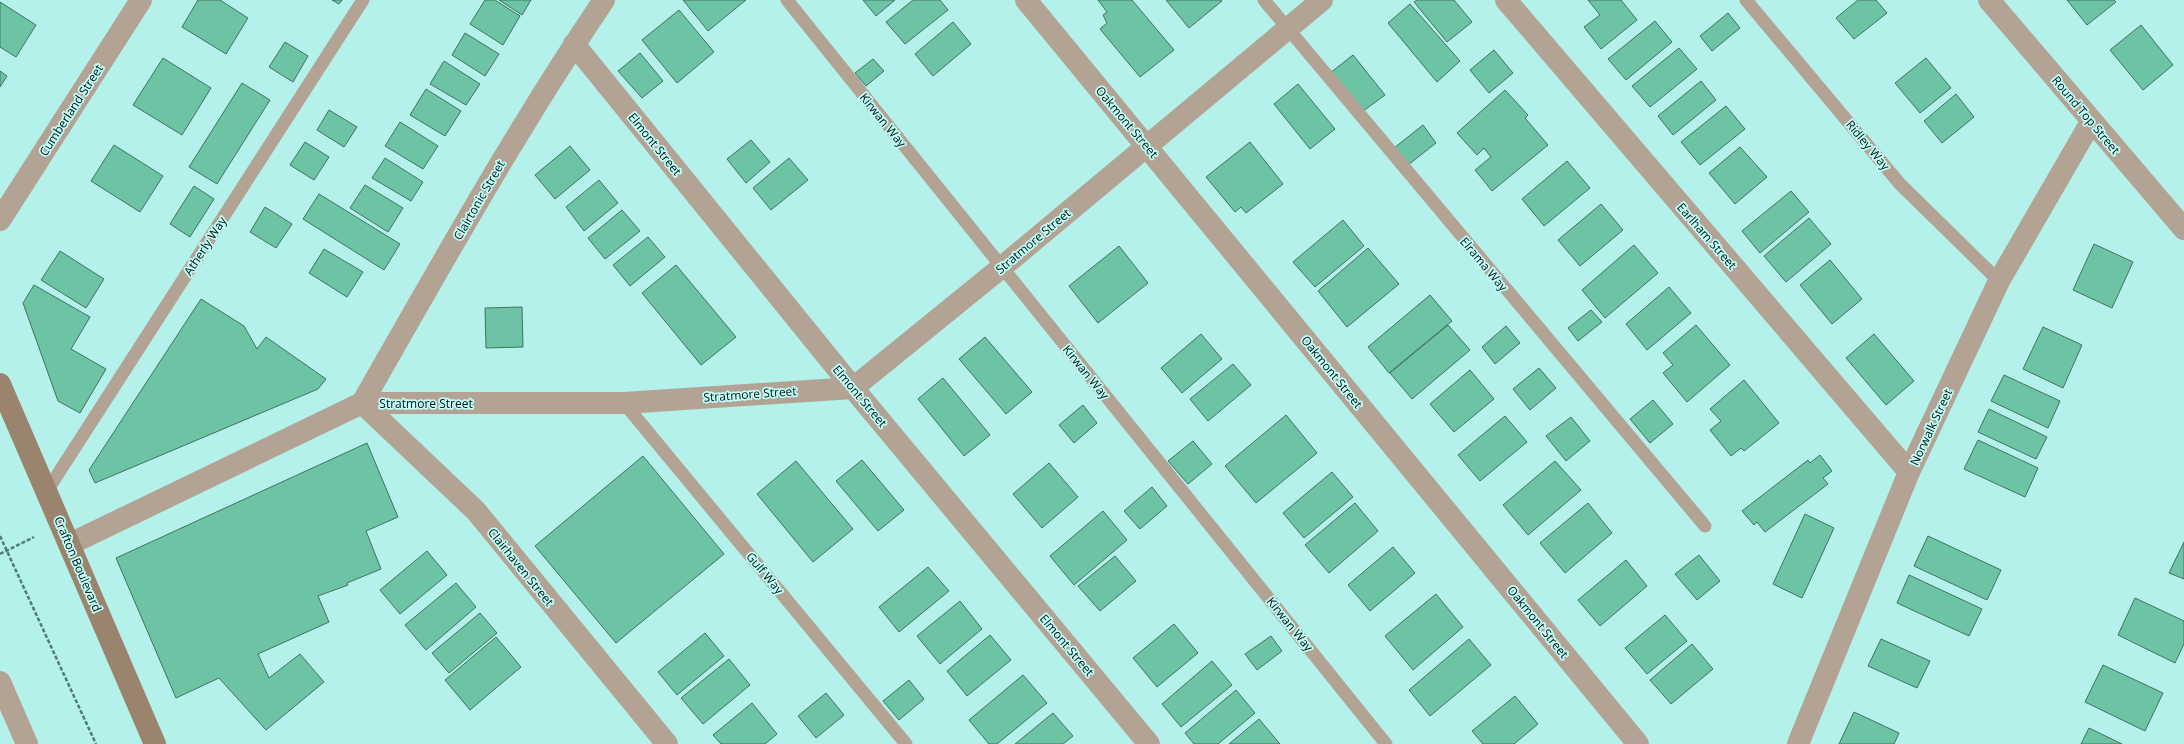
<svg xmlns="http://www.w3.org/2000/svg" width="2184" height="744" viewBox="0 0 2184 744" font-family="'Open Sans',sans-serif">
<rect width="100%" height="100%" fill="#b4f1eb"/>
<!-- building -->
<path fill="#6cc4a5" stroke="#407260" d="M198,0h22l28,18 -22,36 -44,-27z
M332,0h10l-3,4z
M485,0h10l25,16 -17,29 -33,-21z
M499,0h32l-9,15z
M683,0h63l-38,31z
M863,0h32l-19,16z
M913,0h27l8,10 -43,34 -19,-22z
M1098,0h34l42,50 -34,27 -40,-48 7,-6 -4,-8 4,-3z
M1166,0h55l1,1 -33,27z
M1417,0h37l18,22 -25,20 -33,-40z
M1588,0h33l16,20 -36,29 -17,-22 16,-12z
M1858,0h18l11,13 -33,26 -18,-21z
M2067,0h47l2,2 -29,23z
M0,2l36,23 -20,32 -16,-10z
M1410,4l50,57 -23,21 -49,-59z
M679,10l35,42 -37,31 -35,-43z
M1728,13l12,15 -28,23 -12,-15z
M1655,21l17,21 -46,38 -18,-21z
M953,22l18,22 -38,32 -18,-22z
M2141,25l32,40 -30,25 -33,-40z
M465,33l34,21 -14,22 -33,-21z
M285,42l23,14 -15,26 -24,-15z
M1679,48l18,21 -47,38 -18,-21z
M1494,50l19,23 -24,20 -19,-23z
M640,53l23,28 -21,17 -24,-27z
M1353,55l32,40 -23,17 -32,-39z
M163,58l48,30 -29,47 -49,-30z
M1926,58l25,30 -31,25 -25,-30z
M873,59l11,12 -18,15 -11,-13z
M444,61l36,23 -14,21 -36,-21z
M0,71l7,5 -7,11z
M1701,81l15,19 -43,35 -15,-19z
M242,83l28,17 -53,84 -28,-17z
M1298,84l37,45 -25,20 -36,-45z
M426,89l35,22 -16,25 -35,-21z
M1505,90l23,25 -3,3 23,27 -56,46 -17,-21 16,-13 -7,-9 -7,7 -20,-22z
M1956,94l18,23 -32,26 -18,-22z
M1726,106l19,23 -45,36 -19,-23z
M329,110l28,17 -13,20 -27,-17z
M400,122l38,24 -15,23 -38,-23z
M1423,125l13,18 -28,22 -14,-17z
M751,140l19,22 -24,21 -19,-24z
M305,142l24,15 -15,23 -24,-15z
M1250,142l33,42 -37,29 -5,-6 -6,5 -29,-35z
M114,145l49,31 -23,36 -49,-31z
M570,146l20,24 -35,29 -20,-24z
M1740,147l27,30 -32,27 -26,-31z
M385,158l38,24 -12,19 -39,-23z
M789,158l19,22 -37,30 -18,-22z
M1567,161l23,27 -46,38 -22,-27z
M599,180l19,23 -34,28 -18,-24z
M365,185l38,23 -15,24 -38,-24z
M194,186l20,13 -24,38 -20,-13z
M1791,191l18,21 -49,41 -18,-22z
M319,194l81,50 -16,26 -81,-51z
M1601,204l22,26 -43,36 -22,-26z
M265,207l27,17 -16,24 -26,-16z
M622,210l18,21 -35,28 -17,-21z
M1809,218l22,26 -45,38 -22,-26z
M1343,220l21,26 -49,41 -22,-25z
M648,237l17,20 -35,29 -17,-21z
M2094,244l39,18 -21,46 -39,-18z
M1634,245l24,28 -53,45 -23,-28z
M1119,246l29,37 -50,40 -29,-37z
M1368,248l31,36 -52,43 -29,-36z
M324,249l39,23 -16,25 -38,-24z
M60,251l44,28 -18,29 -45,-28z
M1830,260l32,39 -30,25 -32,-39z
M676,265l60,72 -35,28 -59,-72z
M34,285l56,32 -19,32 35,20 -26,44 -22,-12 -35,-98z
M1669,287l22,26 -44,37 -21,-26z
M1430,295l22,26 -63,52 -21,-26z
M201,299l43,27 13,23 9,-12 60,42 -8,10 -223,94 -6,-13z
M522,307l1,40 -37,1 -1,-40z
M1591,310l11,12 -24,19 -10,-13z
M1448,325l22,25 -58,49 -22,-26z
M1696,325l34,40 -43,37 -24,-29 10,-8 -10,-12z
M1506,326l14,17 -25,21 -13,-17z
M2043,327l39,18 -19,43 -40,-19z
M1201,334l21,25 -40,34 -21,-25z
M1874,334l40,47 -28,24 -40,-47z
M985,337l47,55 -26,22 -47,-55z
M1233,364l18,21 -43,36 -18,-22z
M1539,368l17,20 -26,22 -17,-21z
M1470,370l24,29 -40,33 -24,-28z
M2004,375l56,26 -12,27 -57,-27z
M943,378l47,57 -26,21 -46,-57z
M1744,380l35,43 -35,28 -3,-3 -10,8 -21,-26 11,-9 -11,-12z
M1653,400l20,24 -23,19 -20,-24z
M1083,405l14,18 -23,20 -15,-18z
M1989,409l58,28 -11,22 -58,-27z
M1286,415l31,38 -61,50 -31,-37z
M1505,416l22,26 -47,39 -22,-26z
M1571,417l19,24 -24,20 -20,-25z
M1978,440l60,28 -13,29 -61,-28z
M1193,441l19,23 -24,20 -20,-23z
M367,443l31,74 -32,14 15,38 -34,14 1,2 -30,11 11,26 -71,32 11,24 31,-24 24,28 -58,48 -47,-52 -43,20 -60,-140z
M1820,455l12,16 -9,7 5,6 -63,48 -8,-10 -3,3 -12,-14 66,-51 2,3z
M643,456l81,98 -108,89 -81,-97z
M862,460l42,50 -26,21 -42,-50z
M796,461l57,68 -40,33 -56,-68z
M1555,461l26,29 -53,45 -25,-30z
M1049,463l29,34 -36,31 -29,-34z
M1332,472l21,25 -49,41 -21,-25z
M1152,487l15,19 -27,23 -16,-18z
M1355,503l23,28 -49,42 -24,-28z
M1588,503l24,30 -47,40 -25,-30z
M1103,511l24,29 -53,45 -24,-29z
M1805,514l29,14 -32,70 -29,-14z
M1928,536l73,34 -14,30 -73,-34z
M2184,542v37l-15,-6z
M1393,547l22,26 -45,38 -22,-26z
M427,551l20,24 -47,39 -20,-24z
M1699,555l21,26 -23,19 -22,-26z
M1115,556l21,25 -36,30 -22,-25z
M1626,560l21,26 -47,40 -22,-26z
M928,567l21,24 -50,41 -20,-25z
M1909,575l73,34 -13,27 -72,-33z
M456,583l20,24 -50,43 -21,-25z
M1436,594l27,33 -50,43 -28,-34z
M2135,598l49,23v23l-9,19 -57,-28z
M960,601l22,28 -42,35 -23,-28z
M480,613l17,20 -48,40 -17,-20z
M1665,615l22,26 -40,33 -22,-26z
M1174,624l24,29 -41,34 -24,-29z
M705,633l19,23 -47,39 -19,-23z
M990,635l21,25 -44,36 -20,-25z
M1271,636l11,15 -25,19 -12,-16z
M496,637l25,30 -51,43 -25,-30z
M1469,639l22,26 -61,51 -21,-26z
M1881,639l49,22 -13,27 -49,-22z
M1692,644l21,25 -42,35 -21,-24z
M729,659l21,26 -47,39 -22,-26z
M1212,661l20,24 -51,42 -19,-23z
M2103,665l60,28 -18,38 -60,-29z
M1023,675l24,28 -50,41h-8l-20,-24z
M909,680l15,19 -25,21 -16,-19z
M1236,690l19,23 -37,31h-24l-9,-11z
M826,693l18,22 -28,23 -18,-22z
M1515,696l23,28 -24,20h-31l-11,-13z
M752,703l25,31 -12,10h-44l-8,-9z
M1854,712l45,21 -5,11h-55z
M1053,713l20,23 -10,8h-48z
M1259,719l21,25h-51z
M2089,728l33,16h-41z"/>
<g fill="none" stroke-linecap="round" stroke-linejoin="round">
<!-- path -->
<path stroke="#547a77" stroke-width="2.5" stroke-dasharray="4 2" stroke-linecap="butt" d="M0,536l96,208
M0,554l34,-17"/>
<!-- service -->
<path stroke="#b2a394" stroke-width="13" d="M787,0l599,744
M1264,0l441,526
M1746,0l154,184 99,97
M624,403l282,341
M47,491l316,-491"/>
<!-- minor -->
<path stroke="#b2a394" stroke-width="22" d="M604,0c-88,130 -164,267 -242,403l114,108 191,233
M1026,0l612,744
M1506,0l403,472
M1989,0l195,229
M574,44l279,344 296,356
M0,220l141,-220
M70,544l292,-141h262l229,-15 149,-121 320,-267
M0,682l27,62
M1798,744l111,-272 90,-191 92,-159"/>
<!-- secondary -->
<path stroke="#9a846d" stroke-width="22" d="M0,384l155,360"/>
</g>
<g text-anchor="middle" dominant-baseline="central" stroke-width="3.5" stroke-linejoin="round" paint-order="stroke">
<!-- street labels -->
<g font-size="12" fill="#001311" stroke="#c1fef8">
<text transform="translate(71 110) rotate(-57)">Cumberland Street</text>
<text transform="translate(2086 115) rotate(50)">Round Top Street</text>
<text transform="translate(883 120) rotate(51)">Kirwan Way</text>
<text transform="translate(1127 122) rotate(50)">Oakmont Street</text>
<text transform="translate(655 144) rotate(51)">Elmont Street</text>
<text transform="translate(1868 145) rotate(50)">Ridley Way</text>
<text transform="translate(479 200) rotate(-60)">Clairtonic Street</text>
<text transform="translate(1707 236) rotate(49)">Earlham Street</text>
<text transform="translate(1033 241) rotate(-40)">Stratmore Street</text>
<text transform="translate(205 246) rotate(-57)">Atherly Way</text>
<text transform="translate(1484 264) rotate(50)">Elrama Way</text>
<text transform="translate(1086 372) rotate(51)">Kirwan Way</text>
<text transform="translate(1332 372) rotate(51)">Oakmont Street</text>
<text transform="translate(750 394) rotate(-4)">Stratmore Street</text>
<text transform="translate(860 396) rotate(50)">Elmont Street</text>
<text x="426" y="403">Stratmore Street</text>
<text transform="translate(1931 427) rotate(-65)">Norwalk Street</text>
<text transform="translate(78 564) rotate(67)">Crafton Boulevard</text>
<text transform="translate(521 567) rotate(51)">Clairhaven Street</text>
<text transform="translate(765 573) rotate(50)">Gulf Way</text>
<text transform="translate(1538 622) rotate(51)">Oakmont Street</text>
<text transform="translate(1290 624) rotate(51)">Kirwan Way</text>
<text transform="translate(1067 645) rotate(50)">Elmont Street</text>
</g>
</g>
</svg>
